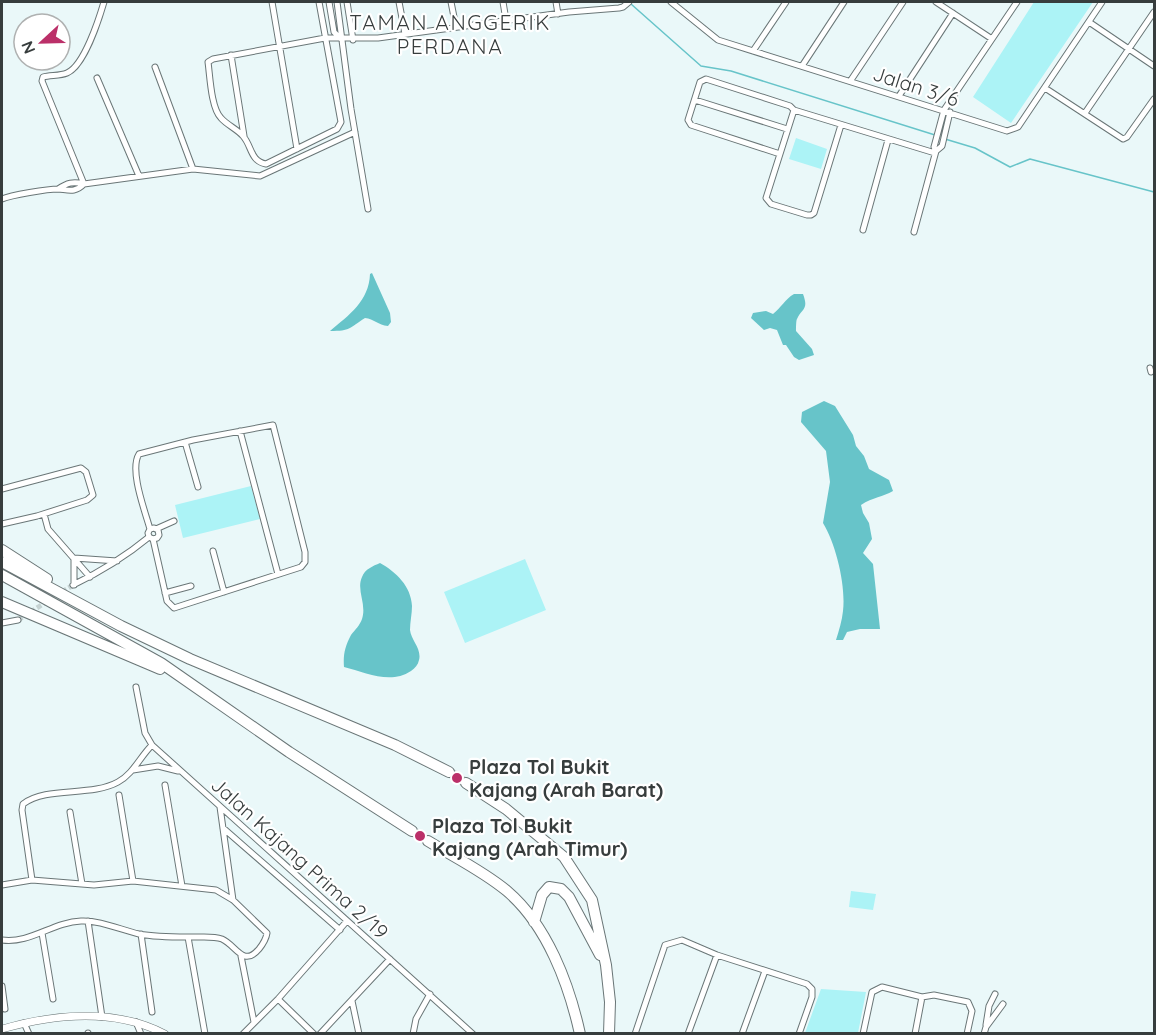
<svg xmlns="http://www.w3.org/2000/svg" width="1156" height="1035" viewBox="0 0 1156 1035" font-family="Quicksand,sans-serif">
<rect width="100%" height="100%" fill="#eaf8f9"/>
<!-- green -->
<path fill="#acf3f6" d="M1034,2h59l-82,121 -38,-26z
M796,138l31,11 -6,20 -32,-10z
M251,486l9,33 -77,19 -8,-33z
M525,559l21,51 -81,33 -21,-51z
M851,891l25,3 -3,16 -24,-3z
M821,989l45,3 -8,41h-53z"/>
<!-- water -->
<path fill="#67c4c9" d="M372,273l18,40 1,9 -3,4c-10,-1 -14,-7 -23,-8 -16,10 -14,13 -35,13 19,-16 39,-30 40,-57z
M794,294h9c6,16 -1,14 -6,25 -1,1 -1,10 -1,12l16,18 2,6 -15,5 -5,-3 -8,-12h-3l-6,-15 -7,-2 -6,2 -13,-12 2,-5 13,-2 7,3c8,-6 12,-15 21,-20z
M824,401l11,5 18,29 3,11 8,10 5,13 20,11 4,11c-10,6 -20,6 -32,14l2,8 6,10 3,16 -9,14 10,11 7,65h-20l-13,3 -4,8h-7c3,-10 6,-19 7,-29 3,-25 -7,-67 -20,-88l7,-41 -4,-31 -25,-29 1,-10z
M380,563c16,9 31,23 32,43 0,8 -2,16 -2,24 1,10 12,19 9,30 -1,5 -4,8 -8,11 -21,14 -46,1 -67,-4 -1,-12 1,-21 7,-32 4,-5 9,-10 11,-16 5,-15 -6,-29 0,-42 3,-8 11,-11 18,-14z"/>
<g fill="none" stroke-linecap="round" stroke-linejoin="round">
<!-- stream -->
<path stroke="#67c4c9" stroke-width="1.5" d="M631,4l70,62 30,5 204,64
M945,139l30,9 35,19 20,-8 124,33"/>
<!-- minor-tunnel -->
<path stroke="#c6d3d3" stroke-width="5" stroke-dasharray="5 2.5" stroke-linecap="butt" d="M18,620l55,-35"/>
<!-- motorway-tunnel -->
<path stroke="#c6d3d3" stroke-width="10" stroke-dasharray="10 5" stroke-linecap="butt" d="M449,772l17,11
M412,831l16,10"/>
<!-- minor casing -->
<g stroke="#6a7677" stroke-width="7">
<path id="minor" d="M272,2l25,147
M319,2l22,120 -4,7 -71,35c-16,-3 -14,-18 -23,-28 -6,-7 -16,-11 -22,-18 -10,-10 -11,-42 -13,-56l5,-3 112,-21h53l191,-26 50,-4 4,-1 6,-5
M329,2l5,30 7,7
M337,2l14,107 17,100
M347,2l6,38
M399,2l6,32
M451,2l5,25
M503,2l3,18
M556,2l2,12
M671,2l47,38 289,91 11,-4 84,-125
M936,2l56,37
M1089,22l65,44
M753,51l33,-49
M231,55l13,81
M802,66l42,-64
M155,67l38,102
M97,78l42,98
M851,80l52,-78
M1045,88l78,51 4,-2 27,-38
M899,96l54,-83
M695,100l92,29
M794,110l-28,88 5,6 36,11h4l3,-2 27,-88
M1085,113l69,-101
M936,151l6,-5 8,-34
M780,154l-89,-29 -3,-5 12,-38 6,-3 84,27 4,4 141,43
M84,184l-42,-103 1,-4c7,-2 17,-1 24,-4 17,-7 32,-54 37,-71
M58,189c9,-6 15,-8 26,-5l109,-15 67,7 95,-44
M2,199c9,-4 46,-10 56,-10 11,1 17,4 26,-5
M863,230l25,-90
M914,232l22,-81 -2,-4 10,-37 73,-108
M1150,368l1,4
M240,431l38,143
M185,442l13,45
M2,489l79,-21 5,4 7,23 -6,5 -50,16 -35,8
M44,514l4,15 42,48
M150,529c-5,-18 -21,-59 -11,-75l54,-14 80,-15 32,127v10l-4,5 -127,41 -7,-7 -14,-62
M156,529l18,-8
M213,551l11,41
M74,558l43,3
M73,585c27,-13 53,-29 76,-48l-1,-4 2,-4 4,-1 4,2 1,5 -2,3 -4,1 -4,-2
M74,585v-26
M165,593l26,-7
M2,623l16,-3
M136,687l9,46 7,12 321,289
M133,770l25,-4 20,5
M165,785l17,101
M119,795l14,86
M220,807l13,93
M70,812l12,72
M223,828l117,102
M32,880l-10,-70 1,-6c24,-18 68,-7 95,-22 15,-8 22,-25 34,-37
M2,885l30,-5 62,5 39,-4 83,9 17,10 34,33c-1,7 -4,11 -8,16 -16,19 -23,-4 -37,-10 -6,-2 -12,-2 -18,-2 -22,0 -44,1 -65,-3 -18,-4 -39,-14 -58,-13 -28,1 -51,23 -79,19
M88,921l14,96
M42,933l11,66
M141,934l11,78
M188,937l17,97
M241,956l13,66
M2,986l3,23
M922,997l12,-2 34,7 4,9 -5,23
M278,999l36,35
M352,1001l7,33
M136,1022l5,12
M24,1023l5,11
M986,1025l3,-19 6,-12
M88,1033v1
M243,1034l35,-35 69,-78
M320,1034l70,-75
M413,1034l3,-15 14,-25
M635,1034l30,-89 17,-5 35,15 90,29 5,5v8l-13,37
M688,1034l29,-79
M742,1034l23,-63
M863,1034l9,-42 10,-5 40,10 -7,37
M984,1034l2,-7 17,-23"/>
</g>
<!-- tertiary casing -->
<g stroke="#6a7677" stroke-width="8">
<path id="tertiary" d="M2,1029c52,-15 113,-21 163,5"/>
</g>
<!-- motorway casing -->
<g stroke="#6a7677" stroke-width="12">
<path id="motorway" d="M2,550l45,29
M2,562l119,64 69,33 205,86 54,27
M2,575l159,88 128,89 123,79
M2,602l158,67
M466,783l40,26 58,48 28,43 14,65 4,37 -1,32
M428,841c26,16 55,30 79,50 40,34 62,93 73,143
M534,922l8,-27 7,-8 12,2 8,8 31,58"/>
</g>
<!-- minor -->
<use href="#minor" stroke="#fff" stroke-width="5"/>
<!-- tertiary -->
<use href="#tertiary" stroke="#fff" stroke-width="7"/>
<!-- motorway -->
<use href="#motorway" stroke="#fff" stroke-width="10"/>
</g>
<!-- markers -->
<g fill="#bb3069" stroke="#fff" stroke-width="2">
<circle cx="457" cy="778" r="6"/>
<circle cx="420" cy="836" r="6"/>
</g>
<g text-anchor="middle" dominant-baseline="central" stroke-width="4.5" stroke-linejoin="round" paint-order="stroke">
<!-- street labels -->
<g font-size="20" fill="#373d3d" stroke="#fff">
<text transform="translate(916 86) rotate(18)">Jalan 3/6</text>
<text transform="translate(300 858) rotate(42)">Jalan Kajang Prima 2/19</text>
</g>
<!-- poi labels -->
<g font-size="20" font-weight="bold" fill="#373d3d" stroke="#fff" text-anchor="start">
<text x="469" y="766">Plaza Tol Bukit<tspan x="469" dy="23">Kajang (Arah Barat)</tspan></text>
<text x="432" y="825">Plaza Tol Bukit<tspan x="432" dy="23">Kajang (Arah Timur)</tspan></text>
</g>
<!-- neighbourhood labels -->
<g font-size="21" letter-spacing="1.5" fill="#373d3d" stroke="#fff">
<text x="450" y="22">TAMAN ANGGERIK<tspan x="450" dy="24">PERDANA</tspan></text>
</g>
</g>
<!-- border -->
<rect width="1156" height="1035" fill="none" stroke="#373d3d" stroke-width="6"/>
<!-- north arrow -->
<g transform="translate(42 42) rotate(248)"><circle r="28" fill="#ffffff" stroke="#afb1b1" stroke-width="1.5"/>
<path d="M0-4.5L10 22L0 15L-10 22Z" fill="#bb3069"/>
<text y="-9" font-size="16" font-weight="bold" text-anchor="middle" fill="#373d3d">N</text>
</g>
</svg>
